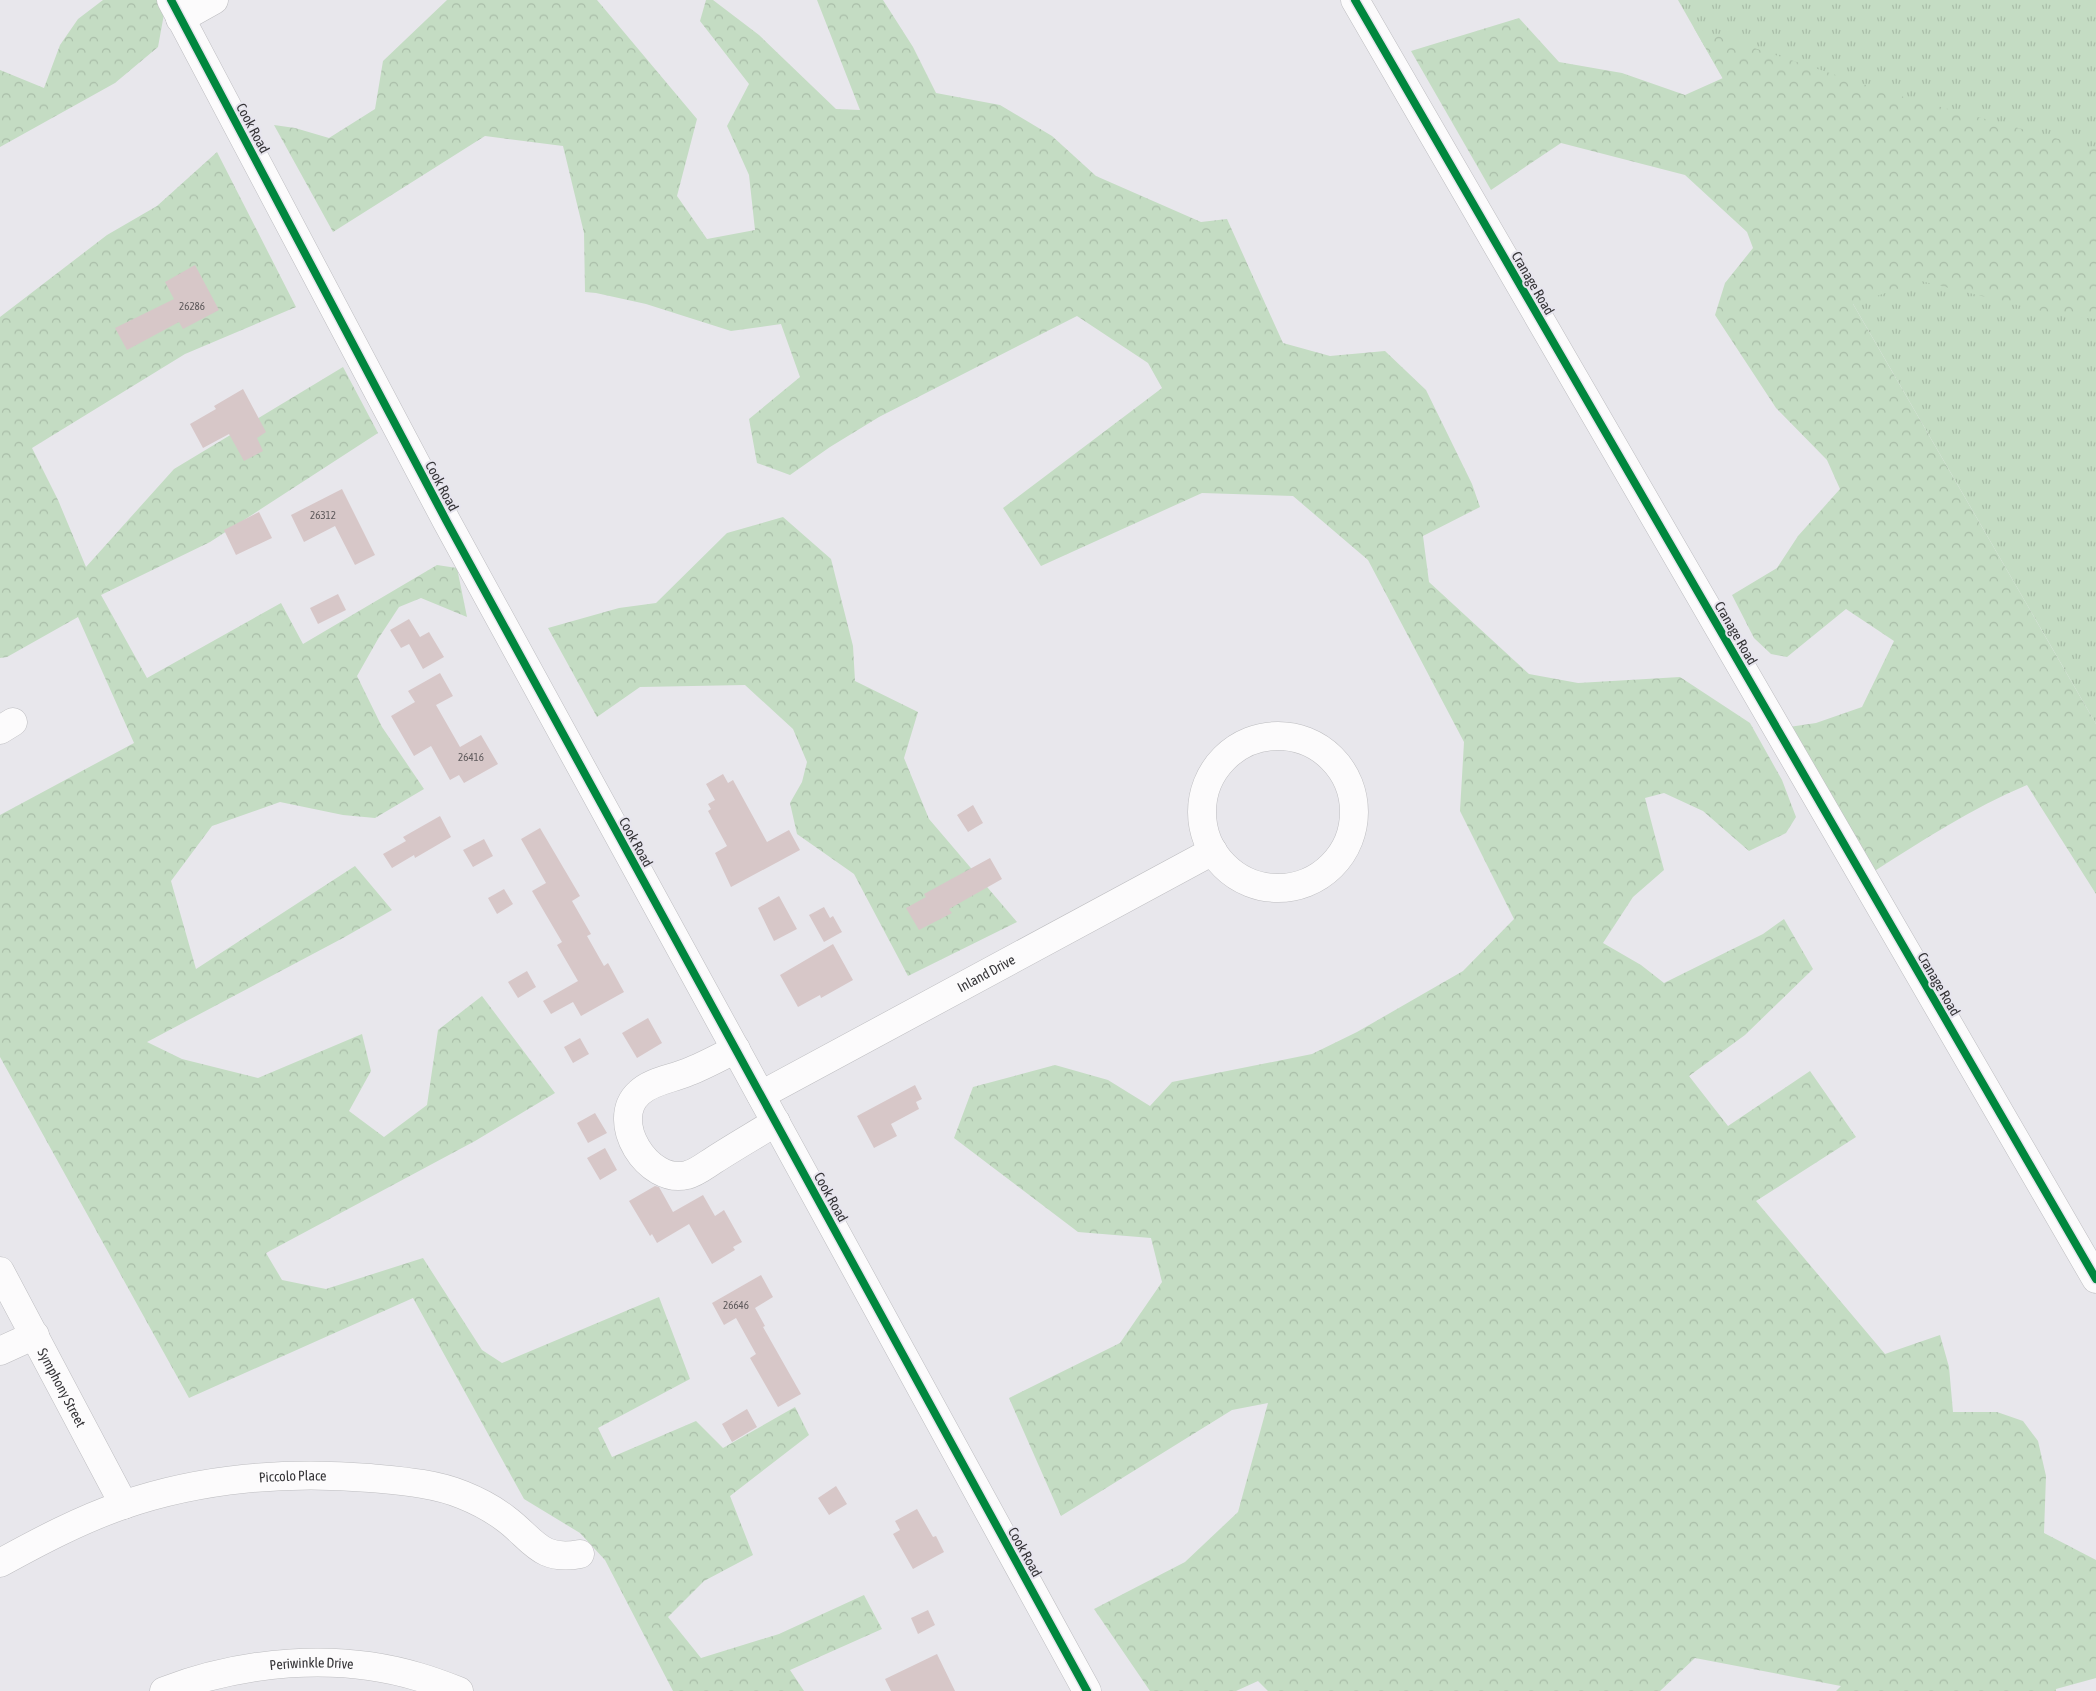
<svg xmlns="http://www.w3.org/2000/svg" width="2096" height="1691" viewBox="0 0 2096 1691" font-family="'Asap Condensed',sans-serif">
<defs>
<pattern id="grass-tufts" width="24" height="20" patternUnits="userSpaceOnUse" patternTransform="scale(1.25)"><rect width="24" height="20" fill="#c4dcc3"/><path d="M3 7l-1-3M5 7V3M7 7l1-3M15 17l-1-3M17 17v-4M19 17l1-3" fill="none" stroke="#a9bda8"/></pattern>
<pattern id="forest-crowns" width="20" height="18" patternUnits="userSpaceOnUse" patternTransform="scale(1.25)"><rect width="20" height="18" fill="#c4dcc3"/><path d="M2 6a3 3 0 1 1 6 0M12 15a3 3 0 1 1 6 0" fill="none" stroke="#a9bda8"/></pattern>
</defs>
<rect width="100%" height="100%" fill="#e8e7ec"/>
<!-- grass -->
<path fill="url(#grass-tufts)" d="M1678,0h418v724l-369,-638z"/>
<!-- forest -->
<path fill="url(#forest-crowns)" d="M103,0h54l7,14 -6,33 -43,36 -115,64v-77l44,18 16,-43 18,-26z
M447,0h150l100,119 -20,77 30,43 48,-9 -6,-55 -22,-49 22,-42 -49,-63 6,-21h7l46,35 77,74 24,1 -43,-110h66l30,47 23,46 64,12 52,31 44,40 105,46 26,-3 56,124 47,13 55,-5 41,39 46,94 8,23 -57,29 6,46 100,92 49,9 102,-6 70,46 32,57 14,37 -10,16 -37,18 -46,-40 -39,-18 -19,5 19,72 -31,27 -30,46 38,22 23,18 99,-49 21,-15 29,50 -68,66 -56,41 39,50 82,-55 46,66 -100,64 129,153 55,-19 9,32 4,45h44l26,9 15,20 8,35 -2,57 52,27v118l-40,11v2h-220l5,-5 -146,-28 -35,33h-392l-10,-10 -22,10h-86l-56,-82 91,-47 53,-50 30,-109 -36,7 -171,106 -52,-118 111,-55 42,-61 -11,-44 -73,-6 -124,-94 19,-51 82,-22 53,15 42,26 22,-24 140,-28 45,-22 106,-61 51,-52 -54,-108 4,-69 -96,-182 -75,-64 -91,-3 -161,73 -38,-58 159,-120 -14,-25 -71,-47 -198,101 -49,30 -40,28 -33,-12 -8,-44 51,-42 -19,-53 -50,7 -85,-27 -50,-11 -11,-1 -1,-59 -21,-87 -78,-10 -152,96 -59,-107 21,3 34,10 46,-29 8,-48z
M1519,18l40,44 63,11 63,22 38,-17 -29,-50 199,66 203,55v170l-38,-4 -137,-34 -68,23 243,420v170l-69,-109c-55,23 -104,55 -154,87l-84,-145 27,-4 46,-16 32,-66 -48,-32 -59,48 -16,-3 -17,-16 -22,-43 45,-27 21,-32 42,-47 -13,-29 -51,-52 -61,-93 10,-32 28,-35 -6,-16 -62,-57 -124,-32 -70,47 -80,-139z
M217,152l79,155 -111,47 -153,94 26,52 28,67 88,-98 169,-102 35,66 -168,109 -109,53 46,83 134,-75 22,41 134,-79 20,3 10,49 -46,-19 -22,9 -21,32 -21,37 25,51 42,62 -49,29 -32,-3 -63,-13 -68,24 -41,55 25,88 159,-103 37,44 -49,28 -196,104 35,17 76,19 104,-44 9,37 -22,40 35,26 43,-32 11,-75 44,-34 73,97 -80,48 -209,112 16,27 44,9 97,-31 59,92 20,13 157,-66 31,82 -92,49 14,29 84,-36 27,27 72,-41 14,28 -79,61 23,59 -49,26 -36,36 33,41 78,-24 85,-39 18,34 -92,41 14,21h-131l-68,-131 -25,-27 -56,-34 -111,-201 -224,100 -189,-341v-242l134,-72 -56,-126 -71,40 -7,1v-341l107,-82 50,-29z
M783,517l48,42 22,87 2,35 63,31 -14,46 25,61 88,103 -109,54 -54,-102 -57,-40 -7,-31 12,-21 5,-20 -14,-33 -48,-44 -105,2 -43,30 -49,-89 71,-20 37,-5 71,-70z"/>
<!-- building -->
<path fill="#d7c7c8" d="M195,265l24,45 -36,19 -4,-7 -52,28 -12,-22 59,-29 -9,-17z
M243,389l23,43 -9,6 6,13 -19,10 -15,-27 -26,14 -13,-24 26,-15 -2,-3z
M342,489l33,66 -20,10 -20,-39 -31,16 -13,-27z
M259,512l13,26 -36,17 -12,-25z
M338,594l8,16 -28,14 -8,-16z
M409,619l11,18 9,-5 15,25 -21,12 -14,-25 -8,4 -11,-18z
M440,673l13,23 -17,9 24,42 21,-12 17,29 -34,19 -5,-8 -9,5 -19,-34 -17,10 -23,-40 24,-14 -7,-11z
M723,774l5,9 5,-3 34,62 22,-12 11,20 -69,37 -16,-34 12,-7 -19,-35 3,-2 -3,-5 7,-4 -9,-16z
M973,805l10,18 -15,9 -11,-17z
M440,816l11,21 -36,21 -1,-3 -22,13 -9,-14 23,-13 -3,-4z
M540,828l40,68 -8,5 19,33 -4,2 17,30 4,-3 16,29 -43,24 -8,-14 -22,12 -8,-13 35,-20 -21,-36 5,-3 -30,-51 14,-8 -25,-44z
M484,839l9,17 -20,11 -10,-17z
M990,858l12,21 -53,30 3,4 -33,17 -13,-22 20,-11 -2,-3z
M504,889l9,15 -16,10 -9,-16z
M779,896l18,33 -23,12 -16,-33z
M824,907l6,11 3,-2 9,16 -18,10 -15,-27z
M833,944l20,36 -32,18 -1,-3 -22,12 -18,-32z
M527,971l9,16 -18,11 -10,-16z
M648,1018l14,25 -25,15 -15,-25z
M580,1038l9,16 -16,9 -9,-16z
M915,1085l7,14 -6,3 3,7 -28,15 6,12 -23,12 -17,-32z
M595,1113l12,20 -19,10 -11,-20z
M605,1148l12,22 -17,10 -13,-22z
M655,1186l4,1 14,25 30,-17 12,21 9,-6 18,32 -9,5 2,3 -23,14 -23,-40 -32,19 -5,-9 -2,2 -21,-35z
M761,1275l12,22 -18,11 10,18 -2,1 38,67 -23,13 -28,-49 6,-4 -20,-36 -12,7 -12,-22z
M747,1409l10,18 -25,15 -10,-18z
M836,1486l11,18 -18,11 -11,-17z
M917,1509l16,28 3,-1 8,16 -31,17 -20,-35 7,-4 -5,-9z
M928,1610l7,15 -17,9 -7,-16z
M937,1654l18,37h-64l-6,-12z"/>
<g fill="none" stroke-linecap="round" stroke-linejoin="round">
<!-- minor casing -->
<g stroke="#bdbdc0" stroke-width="29">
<g id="minor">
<path d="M171,0l276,522 640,1169"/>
<path d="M1355,0l741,1279"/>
<path d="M180,19l34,-19"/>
<path d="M0,730l13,-8"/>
<circle cx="1278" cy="812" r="76"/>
<path d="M736,1049c-16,8 -32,17 -48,23 -16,7 -37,9 -49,21 -31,28 9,92 48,82 9,-2 19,-10 27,-15 20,-13 41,-25 62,-38"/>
<path id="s1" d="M761,1095l452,-244"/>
<path id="s2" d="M0,1271l124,234"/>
<path d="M0,1351l35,-16"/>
<path id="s3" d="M0,1563c40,-22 80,-43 123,-58 78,-27 165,-34 247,-27 31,3 64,5 93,17 15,6 30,14 43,24 27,20 34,43 74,35"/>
<path id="s4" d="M164,1691c79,-30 173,-39 255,-14 14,4 27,9 40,14"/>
</g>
</g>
<!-- minor -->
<use href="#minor" stroke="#fcfbfc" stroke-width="28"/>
<!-- cycleway casing -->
<g stroke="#e7e5ee" stroke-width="11">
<path id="cycleway" d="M171,0l276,522 640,1169
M1355,0l741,1279"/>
</g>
<!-- cycleway -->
<use href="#cycleway" stroke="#00873e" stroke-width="8"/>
</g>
<g text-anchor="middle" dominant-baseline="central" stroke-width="4" stroke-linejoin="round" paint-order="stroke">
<!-- number labels -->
<g font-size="11" fill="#5e595b">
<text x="192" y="306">26286</text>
<text x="323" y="515">26312</text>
<text x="471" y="757">26416</text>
<text x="736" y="1305">26646</text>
</g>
<!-- street labels -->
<g font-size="14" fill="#353437" stroke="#e7e5ee">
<text transform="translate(253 128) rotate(62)">Cook Road</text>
<text transform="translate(1533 283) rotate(60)">Cranage Road</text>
<text transform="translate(442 486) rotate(62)">Cook Road</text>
<text transform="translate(1736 633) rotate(60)">Cranage Road</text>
<text transform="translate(636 842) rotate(61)">Cook Road</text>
<text stroke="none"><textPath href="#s1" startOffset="256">Inland Drive</textPath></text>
<text transform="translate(1939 984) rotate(60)">Cranage Road</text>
<text transform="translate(831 1197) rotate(61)">Cook Road</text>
<text stroke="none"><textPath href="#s2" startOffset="132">Symphony Street</textPath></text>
<text stroke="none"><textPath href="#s3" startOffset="309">Piccolo Place</textPath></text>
<text transform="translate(1025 1552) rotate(61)">Cook Road</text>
<text stroke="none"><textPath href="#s4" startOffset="151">Periwinkle Drive</textPath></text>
</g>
</g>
</svg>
